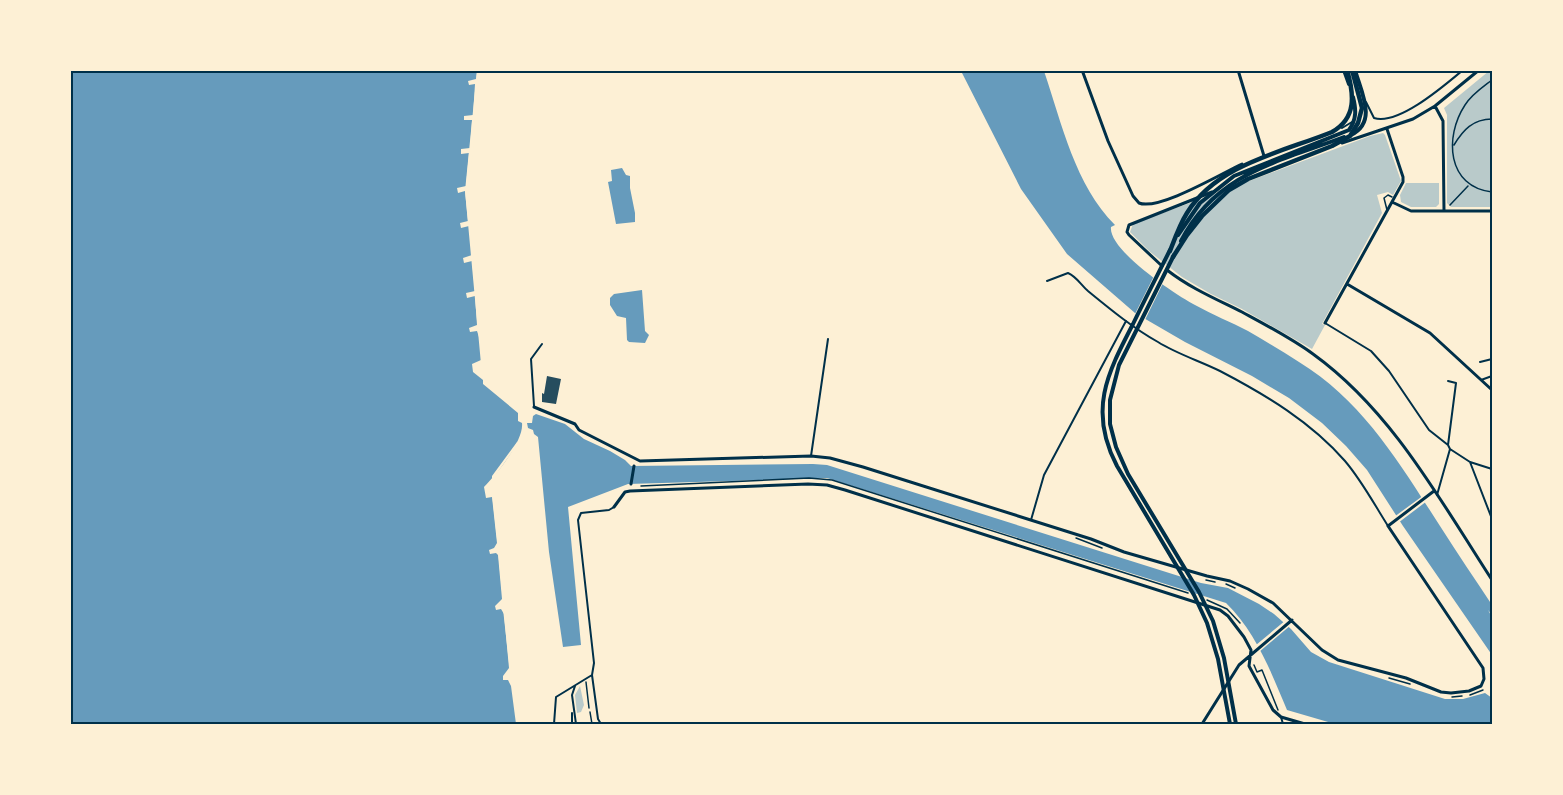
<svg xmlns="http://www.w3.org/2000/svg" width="1563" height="795" viewBox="0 0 1563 795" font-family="'Space Grotesk',sans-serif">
<rect width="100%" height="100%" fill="#fdf0d5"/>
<!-- green -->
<path fill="#b9caca" d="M1489,71h3v136h-41l-4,-4v-88l-3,-7z
M1383,133l2,2 16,46 -8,14 -5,-3 -11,3 5,18 -60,111 3,1 -13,24 -70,-40 -31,-15 -29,-17 -33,-26 -19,-19 3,-8 237,-88z
M1406,183h33v21l-3,3h-25l-10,-5 -1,-7z
M580,686l4,19 -3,7 -4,1 -2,-18z"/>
<!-- water -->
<path fill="#669bbc" d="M70,71h407l-1,8 -8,2 1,4 6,-1 -2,31 -9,1v4h8l-2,28 -9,1v5l8,-1 -3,33 -9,2 1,5 7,-2 3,30 -8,2 1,5 8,-2 3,29 -9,3 1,5 8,-2 3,30 -9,2 1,5 8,-2 2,29 -8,3 1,4 7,-1 4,12v17l-9,4 1,8 10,8v4l35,29v8l4,2c2,17 -24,50 -38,64l2,11 6,-1 5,46 -3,5 -5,2 1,4 6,-1 2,2 4,44 -7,7 1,4 5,-1 3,5 5,54 -6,8v4h5l3,6 5,38h-445z
M961,71h83c18,53 31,114 71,154l-4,2c-3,23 65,68 84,78 18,10 36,17 53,26 17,10 34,20 51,31 64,39 101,102 141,164 17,27 35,53 52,79v10l-4,-5 4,7v38l-89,-129 -36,-56 -21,-24 -24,-23 -33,-25 -37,-22 -67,-34 -50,-29 -68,-59 -46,-65z
M622,168l4,7 4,1v12l5,25v9l-19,2 -8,-42 4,-1 -1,-11z
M642,290l3,41 4,4 -4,8 -16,-1 -2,-2 -1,-22 -9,-2 -7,-11v-7l4,-4z
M536,414l29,10 19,15 26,12 15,9 6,6 182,-2 14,1 374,118 27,5 31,16 15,10 17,15 20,23 18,10 116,37h18l22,-6 7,5v26h-157l-48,-14c-16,-38 -31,-78 -61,-107l-399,-125 -199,6 -60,23 13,138 -18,2 -14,-95 -11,-115 -4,-3 -1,-4 -5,-2 -1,-5h5l1,-7z"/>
<!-- pier -->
<path fill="#fdf0d5" d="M480,70l-3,12 -3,62 -6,45 12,137 -2,2 6,14 -2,6 2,14 -3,2 -16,-173 12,-120z
M1155,274l9,7 -20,41 -10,-6z
M520,441l-25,35v4l-3,3v-7l25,-34z
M492,494l3,2 5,42 -2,10z
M1424,495l3,6 -29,22 -4,-6z
M498,551l3,3 4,44 -2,4z
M503,609l4,5 5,54 -2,4z
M1286,620l5,5 -32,27 -3,-7z"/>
<!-- building -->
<path fill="#264d5e" d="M547,376l14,3 -5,25 -14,-2v-9l2,1z"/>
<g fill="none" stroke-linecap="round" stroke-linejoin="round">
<!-- path -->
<path stroke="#003049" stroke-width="1.5" d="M641,486l168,-8 23,2 356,113
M1076,538l26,10
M1206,580l9,2
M1226,584l9,4
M1207,600l20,9 13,14
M1254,665l3,7 5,-2 16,40
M1389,678l21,6
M586,682l3,26
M1470,695l13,-5
M1452,697l10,-1
M590,712l2,12"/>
<!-- service -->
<path stroke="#003049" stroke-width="1.5" d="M1387,210l-3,-12 4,-3 4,2"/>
<!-- pedestrian -->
<path stroke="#003049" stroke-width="1.5" d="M1492,80c-9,7 -20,14 -27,25 -21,32 -18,82 27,87
M1454,145c9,-15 19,-26 38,-26
M1450,205l18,-19"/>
<!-- minor -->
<path stroke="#003049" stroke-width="2" d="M1366,102l8,16c24,8 71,-33 89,-48
M1342,128l10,-6
M1047,281l21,-8c9,4 13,12 20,18 22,18 45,37 70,51 19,12 42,19 62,29 46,24 91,51 125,90 17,20 29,43 43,65
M1325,323l46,28 18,20 40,59 19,15
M1480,362l12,-3
M1481,380l11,-4
M534,406l-3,-47 11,-15
M1450,449l20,13 22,7
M811,456l17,-117
M1470,462l22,57
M1437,495l13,-46 -2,-4 8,-62 -8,-2
M1031,520l13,-45 82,-154
M592,675l6,44 3,5
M575,686l-3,9 4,29
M1281,717l2,7
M554,724l2,-27 36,-22 2,-12 -16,-143 3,-7 28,-3 5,-3
M572,724v-11"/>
<!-- tertiary -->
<path stroke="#003049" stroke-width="3" d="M1082,70l26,71 25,55 6,7c20,8 83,-30 103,-39
M1238,70l26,86
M1435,106l8,15 1,90
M1342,143l71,-24 22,-13 44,-36
M1392,202l19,9h81
M1162,266l-33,-31 -2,-3 2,-7 83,-33
M1167,270c23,18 49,29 75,42 24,13 49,26 71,42 79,57 127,146 179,226
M1347,284l83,49 62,57
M1325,323l78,-141v-5l-16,-48
M534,407l41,17 4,6 61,31 171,-5 19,2 33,9 228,72 33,13 83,24 23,5 18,8 25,14 49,47 16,10 68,18 35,14 10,1 18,-2 12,-5 3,-7 -1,-11 -95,-142 46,-35
M631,484l3,-18
M614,507l11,-15 5,-1 178,-7 19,1 18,5 375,120 8,6 16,21 7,13 -2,16 24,44 8,7 24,7
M1202,724l37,-59 53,-45"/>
<!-- primary -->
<path stroke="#003049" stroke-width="4" d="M1344,70l5,14
M1351,135c27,-13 10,-43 4,-65
M1178,235l22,-32 34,-27 115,-46c8,-11 7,-21 4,-33
M1181,241c35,-68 97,-79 163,-104
M1170,250c-12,24 -25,49 -37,74 -26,50 -45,87 -16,142l77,129 13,28 11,36 12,65
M1174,255l-55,110 -9,35v24l6,23 12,27 71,118 14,29 11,37 12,66"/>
<!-- motorway -->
<path stroke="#003049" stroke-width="4.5" d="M1170,251c5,-13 10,-27 17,-38 30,-49 96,-61 145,-81 25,-14 22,-38 15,-62
M1173,257l14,-22 15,-19 27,-26 19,-11 84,-33 18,-10 8,-13 4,-15 -10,-38"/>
</g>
<!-- border -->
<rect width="1563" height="795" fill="none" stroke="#fdf0d5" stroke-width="144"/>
<rect x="72" y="72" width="1419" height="651" fill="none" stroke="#003049" stroke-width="2"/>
</svg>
